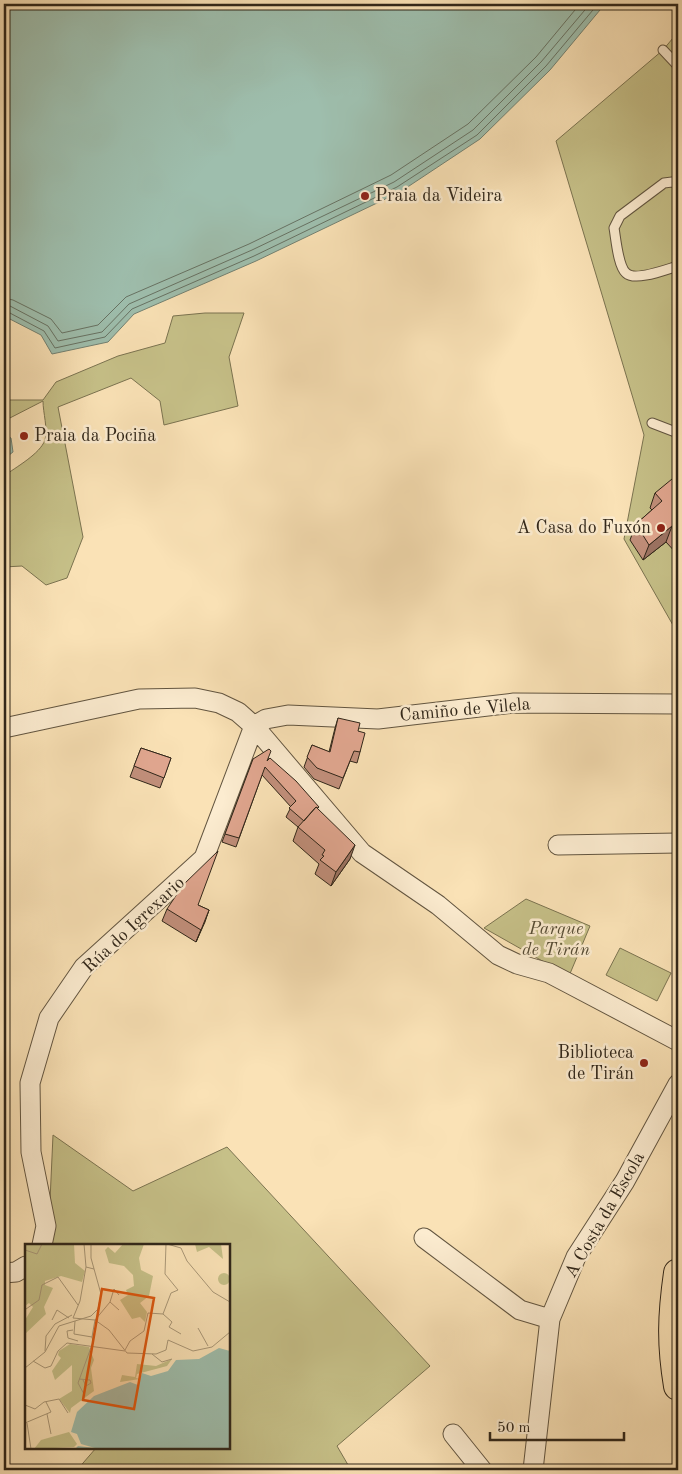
<svg xmlns="http://www.w3.org/2000/svg" width="682" height="1474" viewBox="0 0 682 1474" font-family="'Old Standard TT',serif">
<rect width="100%" height="100%" fill="#fae2b6"/>
<filter id="stains"><feTurbulence type="fractalNoise" baseFrequency=".004" numOctaves="4"/><feColorMatrix values="0 0 0 0 .2 0 0 0 0 .09 0 0 0 0 .02 0 0 0 .5 -.17"/></filter>
<radialGradient id="worn" r=".72"><stop offset=".6" stop-color="#630" stop-opacity="0"/><stop offset="1" stop-color="#630" stop-opacity=".3"/></radialGradient>
<!-- green -->
<path fill="#c6c088" stroke="#7b7350" d="M678,32v602l-54,-95 20,-104 -88,-294 107,-91z
M205,313h39l-15,44 9,49 -74,19 -4,-24 -29,-23 -73,29 25,130 -16,41 -21,7 -24,-19 -18,1v-91c12,-9 36,-22 41,-36 3,-12 -2,-27 -2,-39l-39,20v-21h39l13,-18 62,-26 47,-13 8,-27z
M526,899l64,27 -21,50 -85,-48z
M620,948l51,25 -14,28 -51,-26z
M53,1135l80,56 94,-44 203,219 -93,80 14,24h-274l19,-22h133v-203h-181z"/>
<!-- water -->
<path fill="#9ebead" stroke="#728172" d="M4,4h601l-55,66 -70,69 -80,53 -144,69 -122,53 -26,28 -56,12 -11,-19 -37,-19z
M4,435l7,3 2,14 -9,7z"/>
<g fill="none" stroke-linecap="round" stroke-linejoin="round">
<!-- shore -->
<path stroke="#677263" stroke-width="1" d="M4,298l9,2 38,19 11,14 36,-8 28,-28 123,-53 142,-69 77,-51 68,-67 44,-53
M4,305l6,1 38,20 10,15 44,-9 27,-28 123,-54 142,-68 79,-52 68,-68 49,-58
M4,312h4l36,19 11,17 50,-11 27,-28 122,-53 143,-69 80,-52 69,-69 52,-62"/>
<!-- lane casing -->
<g stroke="#625540" stroke-width="11">
<path id="lane" d="M663,50l15,16
M678,184l-6,-2 -8,1 -44,33 -6,12c2,11 4,38 12,45 9,9 41,-4 52,-7
M652,423l26,10"/>
</g>
<!-- street casing -->
<g stroke="#625540" stroke-width="21">
<path id="street" d="M254,726l12,-7 22,-4 90,4 136,-16 164,1
M4,728l135,-29 56,-1 24,5 19,9 16,14 108,127 76,52 60,50 19,9 32,9 21,11 108,57
M558,845l120,-2
M424,1238l96,72 30,9 26,-62 49,-76 53,-97
M42,1245l4,-19 -15,-74 -1,-69 19,-65 35,-51 120,-109 50,-132
M4,1273l12,-1 10,-6
M453,1434l29,36
M533,1470l17,-151"/>
</g>
<!-- primary casing -->
<g stroke="#302619" stroke-width="30">
<path id="primary" d="M678,1273c-6,42 -7,71 0,113"/>
</g>
<!-- lane -->
<use href="#lane" stroke="#fcecd0" stroke-width="9"/>
<!-- street -->
<use href="#street" stroke="#fcecd0" stroke-width="19"/>
<!-- primary -->
<use href="#primary" stroke="#fae2b6" stroke-width="28"/>
</g>
<!-- wall -->
<path fill="#c18f7b" stroke="#302619" d="M678,487v68l-12,-13 -23,18 -13,-20 6,-16 16,-14 -2,-2 5,-15z
M338,718l20,13 2,21 -3,11 -7,-2 -11,28 -25,-10 -10,-12 8,-22 17,7 6,-24z
M141,748l30,10 -11,30 -30,-11z
M253,759l14,2 51,48 32,50 -19,27 -16,-12 4,-10 -26,-23 5,-14 -12,-10 5,-10 -29,-32 -26,72 -14,-5z
M198,905l11,5 -13,32 -34,-21 5,-12z"/>
<!-- shaded-wall -->
<path fill="#9d7464" stroke="#302619" d="M672,526l-6,16 -23,18 6,-15z
M355,845l-5,14 -19,27 5,-14z
M209,910l-4,12 -9,20 5,-12z"/>
<!-- building -->
<path fill="#e0a68f" stroke="#302619" d="M672,479l6,8v47l-6,-8 -23,19 -13,-21 26,-23 -7,-8z
M338,718l22,5 -2,8 7,2 -5,19 -6,-1 -11,27 -26,-10 -10,-11 5,-12 18,7z
M141,748l30,10 -7,20 -30,-12z
M269,749l2,2 -4,10 3,-3 26,23 23,26 -1,1 -2,-1 -12,14 -15,-13 7,-7 -31,-34 -26,71 -14,-4 28,-75z
M316,807l39,38 -19,27 -16,-12 4,-4 -2,-1 3,-5 -27,-23z
M218,851l-20,54 11,5 -8,20 -34,-21 16,-24z"/>
<!-- markers -->
<g fill="#8f2418" stroke="#fcecd0" stroke-width="2">
<circle cx="365" cy="196" r="5"/>
<circle cx="24" cy="436" r="5"/>
<circle cx="661" cy="528" r="5"/>
<circle cx="644" cy="1063" r="5"/>
</g>
<g text-anchor="middle" dominant-baseline="central" stroke-width="5" stroke-linejoin="round" paint-order="stroke">
<!-- poi labels -->
<g font-size="18" fill="#302619" stroke="#fcecd0" text-anchor="start">
<text x="375" y="196">Praia da Videira</text>
<text x="34" y="436">Praia da Pociña</text>
<text x="651" y="528" text-anchor="end">A Casa do Fuxón</text>
<text x="634" y="1053" text-anchor="end">Biblioteca<tspan x="634" dy="21">de Tirán</tspan></text>
</g>
<!-- street labels -->
<g font-size="18" fill="#302619" stroke="#fcecd0">
<text transform="translate(465 710) rotate(-5)">Camiño de Vilela</text>
<text transform="translate(134 925) rotate(-43)">Rúa do Igrexario</text>
<text transform="translate(605 1215) rotate(-60)">A Costa da Escola</text>
</g>
<!-- park labels -->
<g font-size="18" font-style="italic" fill="#564c35" stroke="#fcecd0">
<text x="556" y="929">Parque<tspan x="556" dy="21">de Tirán</tspan></text>
</g>
</g>
<!-- overview -->
<g transform="translate(25 1244)">
<rect width="205" height="205" fill="#fae2b6"/>
<path d="M0,0h49l1,19 10,8 -3,11 -21,-6 -16,5v4l8,3 -9,19 2,7 -21,20v-14l8,-13 -4,-4 -4,3zM98,0h21l-5,14 2,12 12,6 -4,20 -9,7 7,9 -2,10 -5,-5 -8,2 -12,-19 8,-5 -2,-5 8,-4 -1,-11 -9,-9 -15,-3 -4,-13 3,-3 7,6zM170,0h26l2,15 -14,-12 -12,5zM193 35a6 6 0 1 1 12 0a6 6 0 1 1-12 0ZM45,100l19,3 5,13 -3,8 3,23 -23,17 -1,5 -11,-14 13,-8v-26l-17,15 -3,-9 9,-13 -3,-3 1,-4zM147,115l-5,7 -30,8 -1,4 4,1 -20,3 2,-7 13,2 2,-13 19,2zM44,188l8,12 -3,3 -40,2 7,-9z" fill="#c6c088"/>
<path d="M194,104l11,3v98h-155l3,-3 17,2 -14,-4 -4,-10 -6,-2 6,-20 17,-16 36,-14 8,3 4,-12 9,3 17,-5 8,-11 23,-1z" fill="#9ebead"/>
<path fill="none" stroke="#a99777" stroke-width="1" d="M59,0l2,23 8,2M142,0l14,4 6,13 26,31 17,10M0,6l12,4 5,-10M61,23l-6,34 -7,17 22,2 15,-18 9,8M85,58l4,-13 5,6M1,65l13,-9 3,-15 16,-8 20,28M138,70l9,8 -3,5 12,7M27,76l5,-10 12,8M50,77l-1,13 18,3 1,5 -15,41 7,13M173,84l10,18M48,86l-6,1 1,7 10,3M67,93l3,-17 14,10 18,23 29,1 10,-4 2,-10 25,11 19,-4 18,-15M100,106l5,-9 14,-10 4,-18 15,1 8,-21 7,-3 -13,-16 1,-30M20,107l1,-15 9,-12 17,-9M127,110l10,8 10,-3M8,117l12,7 6,-2 7,-15 9,-8 58,8M0,124l20,-16 14,-26 32,-10 7,-7 3,-15 -10,-36v-14M54,135l11,1 1,3 -5,3 -3,-6M0,161l10,4 9,-7 15,-3 9,14M22,170l4,20M0,179l26,-11 -5,-10M2,179l4,26"/>
<path fill="#df560d" fill-opacity="0.15" stroke="#df560d" stroke-width="2.5" d="M77,45l52,9 -20,111 -51,-9z"/>
<rect width="205" height="205" fill="none" stroke="#302619" stroke-width="2.5"/>
</g>
<!-- margin -->
<rect width="682" height="1474" fill="none" stroke="#fae2b6" stroke-width="20"/>
<rect x="5" y="5" width="672" height="1464" fill="none" stroke="#302619" stroke-width="2.5"/>
<rect x="10" y="10" width="662" height="1454" fill="none" stroke="#302619"/>
<!-- scale -->
<path d="M490 1432v8h134v-8" fill="none" stroke="#302619" stroke-width="2.5"/>
<text x="497" y="1432" font-size="15" fill="#302619" stroke="#fcecd0" stroke-width="4" paint-order="stroke">50 m</text>
<rect width="100%" height="100%" filter="url(#stains)"/>
<rect width="100%" height="100%" fill="url(#worn)"/>
</svg>
